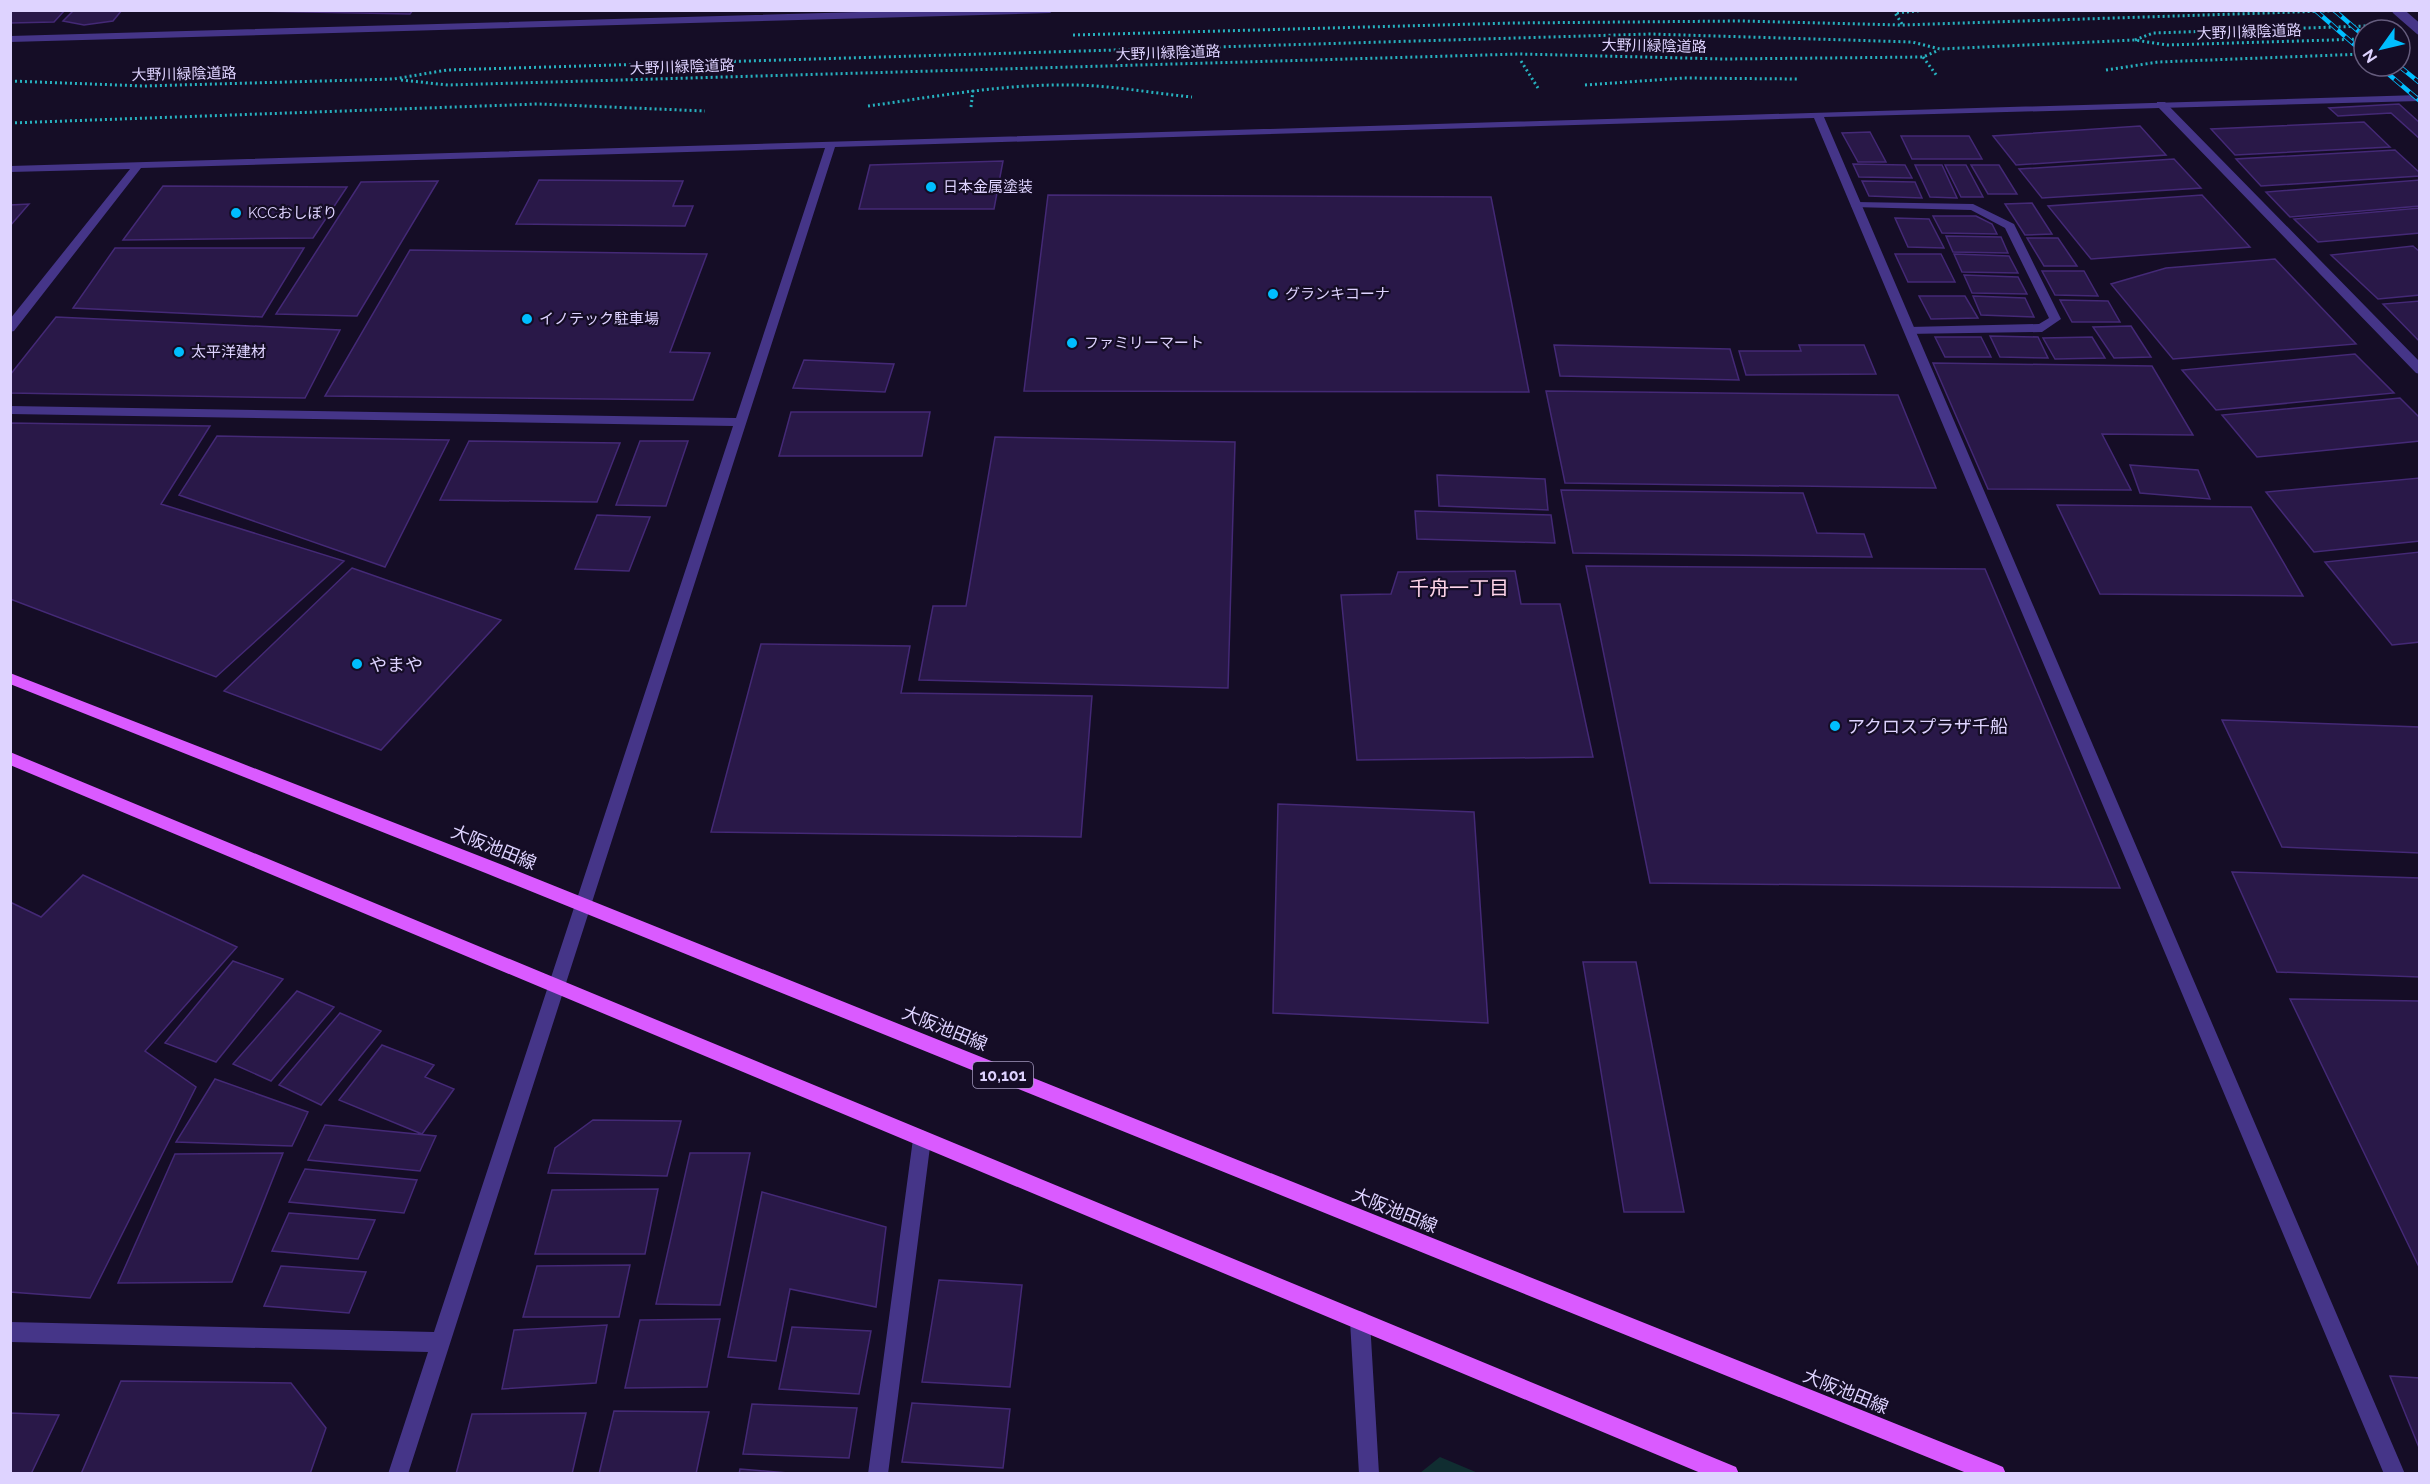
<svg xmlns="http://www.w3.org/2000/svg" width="2430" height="1484" viewBox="0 0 2430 1484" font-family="Raleway,'Noto Sans JP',sans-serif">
<rect width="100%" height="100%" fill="#150d26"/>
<!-- green -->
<path fill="#102d31" d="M1440,1457l38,16h-58z"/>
<!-- building -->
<path fill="#291848" stroke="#442976" stroke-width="1.5" d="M10,10h55l-11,12 -44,1z
M74,10h48l-9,11 -29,4 -21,-4z
M207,10h206l-3,4z
M2399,104l21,19v16l-29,-26 -53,3 -9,-8z
M2364,122l26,25 -155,8 -24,-26z
M2140,126l26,29 -150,10 -23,-29z
M1870,132l16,30h-28l-16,-29z
M1901,136h68l13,23h-70z
M2395,150l25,23v3l-159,10 -25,-27z
M2174,159l27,29 -159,10 -23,-29z
M1003,161l-9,48h-135l11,-44z
M1853,164l52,1 7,13 -53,-1z
M1915,165h27l15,33 -27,-1z
M1945,165h21l17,32h-22z
M1971,165h28l18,29h-29z
M539,180l144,1 -10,25h20l-8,20 -169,-2z
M2420,180v26l-130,11 -24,-25z
M438,181l-81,135 -81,-2 85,-132z
M1862,181l53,1 7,16 -53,-2z
M163,186l184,1 -34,51 -190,2z
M1048,195l443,2 38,195 -505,-1z
M2202,195l48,52 -159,12 -43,-53z
M2032,203l20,31 -27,1 -20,-31z
M29,204l-19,22v-21z
M2420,208v25l-102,9 -24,-23z
M1933,216h43l16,8 5,10 -55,-1z
M1895,218l34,1 15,29 -36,-1z
M1946,236l55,1 7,16 -55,-1z
M2027,238h31l19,28h-33z
M2413,246l7,6v43l-42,4 -47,-44z
M115,248h189l-42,69 -189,-9z
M410,250l297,4 -37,98 40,1 -17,47 -368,-4z
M1895,254h46l14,28h-47z
M1954,254l55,2 9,17 -56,-1z
M2275,259l81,85 -183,15 -62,-75 55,-16z
M2042,271h42l14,25 -43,-1z
M1964,275l54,2 9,17 -55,-1z
M1919,296h46l13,22 -47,1z
M1973,296l52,2 9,19 -53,-2z
M2060,300l48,1 12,21h-48z
M2420,301v41l-37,-38z
M56,317l284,13 -35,68 -295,-5v-18z
M2131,326l20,31 -37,1 -21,-31z
M1990,336l48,1 10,21 -48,-1z
M1935,337h46l10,20h-46z
M2092,337l13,21 -50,1 -12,-21z
M1554,345l176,4 9,31 -179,-4z
M1799,345h65l12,29 -130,1 -7,-24h62z
M2355,354l39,39 -178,17 -34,-40z
M804,360l90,4 -9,28 -92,-4z
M1933,363l219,3 41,69 -91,-1 29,56 -143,-1z
M1546,391l352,4 38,93 -371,-5z
M2400,398l20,20v23l-163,16 -35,-42z
M791,412h139l-8,44h-143z
M10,423l200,3 -49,78 183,57 -128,116 -206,-78z
M217,436l232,4 -64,127 -206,-72z
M995,437l240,5 -7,246 -309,-8 14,-74h33z
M469,441l151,2 -23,59 -157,-2z
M640,441h48l-22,65 -50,-1z
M2130,465l68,5 12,29 -70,-6z
M1437,475l108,4 3,31 -109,-4z
M2420,478v63l-106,11 -48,-60z
M1561,490l242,3 14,40 47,1 8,23 -299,-4z
M2057,505l194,2 52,89 -203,-2z
M1415,511l136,4 4,28 -138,-4z
M597,515l53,2 -21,54 -54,-2z
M2420,552v90l-28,3 -67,-83z
M1586,566l399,3 135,319 -470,-5z
M352,568l149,52 -120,130 -157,-59z
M1515,571l6,33h39l33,153 -236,3 -16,-165 50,-1 7,-22z
M761,644l149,2 -9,47 191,3 -11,141 -370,-5z
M2222,720l198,7v126l-138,-6z
M1278,804l196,8 14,211 -215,-10z
M2232,872l188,6v99l-143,-5z
M83,875l154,72 -92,104 51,36 -106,211 -80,-6v-390l31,15z
M233,961l50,18 -67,83 -51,-19z
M1583,962h53l48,250h-60z
M297,991l37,16 -63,74 -38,-17z
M2290,999l130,2v268z
M340,1013l41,18 -60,74 -42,-20z
M382,1045l52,20 -9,12 29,12 -32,45 -83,-34z
M215,1079l93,33 -16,34 -116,-4z
M593,1120l88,1 -14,55 -119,-3 7,-25z
M325,1125l111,11 -16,35 -112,-11z
M283,1153l-51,129 -114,1 57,-129z
M690,1153h60l-30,152 -64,-1z
M305,1169l112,11 -13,33 -115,-11z
M658,1189l-13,65h-110l17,-64z
M762,1192l124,35 -10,80 -86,-18 -14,72 -48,-4z
M289,1213l86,7 -17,39 -86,-8z
M630,1265l-11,52h-96l14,-51z
M281,1266l85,6 -17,41 -85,-7z
M939,1280l83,5 -12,102 -88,-5z
M720,1319l-13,68 -82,1 15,-68z
M607,1325l-11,58 -94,6 12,-59z
M792,1327l79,4 -12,63 -80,-5z
M2390,1376l30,2v72z
M121,1381l170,2 35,45 -16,46h-229z
M912,1403l98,6 -7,59 -101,-6z
M752,1404l105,4 -8,50 -106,-4z
M614,1411l95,1 -13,62h-97z
M10,1413l49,2 -28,59h-21z
M586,1413l-14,61h-116l16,-60z
M740,1469l60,5h-61z"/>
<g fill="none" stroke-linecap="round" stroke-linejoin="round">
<!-- path -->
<path stroke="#27b1bf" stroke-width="3" stroke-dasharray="2 3" stroke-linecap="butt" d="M1902,24l-7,-11 33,-3
M1073,35l440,-12 228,-2 161,4 454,-15
M2135,40l18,-7 213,-7
M1923,57l14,19
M1521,61l17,27
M2106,70l52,-8 206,-8
M401,80l47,5 1072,-31 204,5 199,-2 16,-7
M10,81l134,5 250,-7 53,-9 1203,-36 262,8 28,7 195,-9 32,5 197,-6
M1585,85l99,-7 113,1
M868,106c66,-9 133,-22 201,-21 41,0 82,8 123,12
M971,107l2,-17
M10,123l528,-19 167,7"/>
<!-- service -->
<path fill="#453588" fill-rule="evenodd" d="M2157,102h8l255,260v12l-4,-1 -259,-267z
M1856,202l117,2 41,20 47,95 -19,13 -137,2v-6l4,-1 130,-3 10,-6 -44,-90 -34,-18 -119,-3 -1,-2z
M922,1130l6,3 3,6 -43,335h-20l45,-335 3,-6z"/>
<!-- minor -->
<path fill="#453588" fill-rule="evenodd" d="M931,10h123l-4,3 -1040,29v-6z
M2420,95v6l-596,16 581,1357h-21l-570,-1356 -979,29 -427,1327h-20l40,-122 -418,-10v-20l424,10 299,-906 -723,-12v-8l726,12 89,-270 -684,20 -127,163 -4,1v-13l120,-150 -120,3v-6z
M1360,1311l7,3 3,7 9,153h-20l-9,-153 3,-7z"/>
<!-- primary -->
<path fill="#da5aff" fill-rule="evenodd" d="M10,673l490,191 1496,600 7,3 3,7h-37l-1481,-600 -478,-190z
M10,752l1726,715 3,7h-36l-1693,-709z"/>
<!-- rail casing -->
<g stroke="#00befe" stroke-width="4.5">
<path id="rail" d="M2315,10l49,43
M2334,10l30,26
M2379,66l41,35
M2399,66l21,17"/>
</g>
<!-- rail -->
<use href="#rail" stroke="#150d26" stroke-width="3" stroke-dasharray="10" stroke-linecap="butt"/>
<!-- tertiary-bridge -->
<path stroke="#453588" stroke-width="10" d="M2397,10l23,20"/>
</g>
<!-- markers -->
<g fill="#00befe" stroke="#150d26" stroke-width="2">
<circle cx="931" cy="187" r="6"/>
<circle cx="236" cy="213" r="6"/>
<circle cx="1273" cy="294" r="6"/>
<circle cx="527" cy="319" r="6"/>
<circle cx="1072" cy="343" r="6"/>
<circle cx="179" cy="352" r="6"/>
<circle cx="357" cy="664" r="6"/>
<circle cx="1835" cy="726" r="6"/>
</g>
<g text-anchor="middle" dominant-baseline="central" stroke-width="4.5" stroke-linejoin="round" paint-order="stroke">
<!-- far-street labels -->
<g font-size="15" fill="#ded3ff" stroke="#150d26">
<text transform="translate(2249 32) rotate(-2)">大野川緑陰道路</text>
<text transform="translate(1654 46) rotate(1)">大野川緑陰道路</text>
<text transform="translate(1168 53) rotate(-2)">大野川緑陰道路</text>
<text transform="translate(682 67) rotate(-2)">大野川緑陰道路</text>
<text transform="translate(184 74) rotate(-1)">大野川緑陰道路</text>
</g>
<!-- far-poi labels -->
<g font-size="15" fill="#ded3ff" stroke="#150d26" text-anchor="start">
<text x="943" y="187">日本金属塗装</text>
<text x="248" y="213">KCCおしぼり</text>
<text x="1285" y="294">グランキコーナ</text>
<text x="539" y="319">イノテック駐車場</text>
<text x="1084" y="343">ファミリーマート</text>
<text x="191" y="352">太平洋建材</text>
</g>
<!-- shield labels -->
<rect fill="#150d26" stroke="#a298be" stroke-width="1.5" x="973" y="1062" width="60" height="26" rx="4.5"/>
<g font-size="16" font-weight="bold" fill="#ded3ff">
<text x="1003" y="1075">10,101</text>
</g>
<!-- poi labels -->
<g font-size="18" fill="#ded3ff" stroke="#150d26" text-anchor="start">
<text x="369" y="664">やまや</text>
<text x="1847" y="726">アクロスプラザ千船</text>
</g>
<!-- street labels -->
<g font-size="18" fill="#ded3ff" stroke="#150d26">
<text transform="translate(494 847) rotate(22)">大阪池田線</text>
<text transform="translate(945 1028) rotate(22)">大阪池田線</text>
<text transform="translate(1395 1210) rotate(22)">大阪池田線</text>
<text transform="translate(1846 1391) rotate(22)">大阪池田線</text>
</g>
<!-- neighbourhood labels -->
<g font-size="20" fill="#ffd5e9" stroke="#150d26">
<text x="1459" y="588">千舟一丁目</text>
</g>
</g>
<!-- border -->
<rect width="2430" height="1484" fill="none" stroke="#ded3ff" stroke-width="24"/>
<!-- north arrow -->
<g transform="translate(2382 48) rotate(236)"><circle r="28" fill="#150d26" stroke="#655c7d" stroke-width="1.5"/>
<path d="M0-4.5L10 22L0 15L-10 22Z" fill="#00befe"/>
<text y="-9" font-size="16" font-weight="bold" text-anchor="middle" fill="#ded3ff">N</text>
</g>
</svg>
